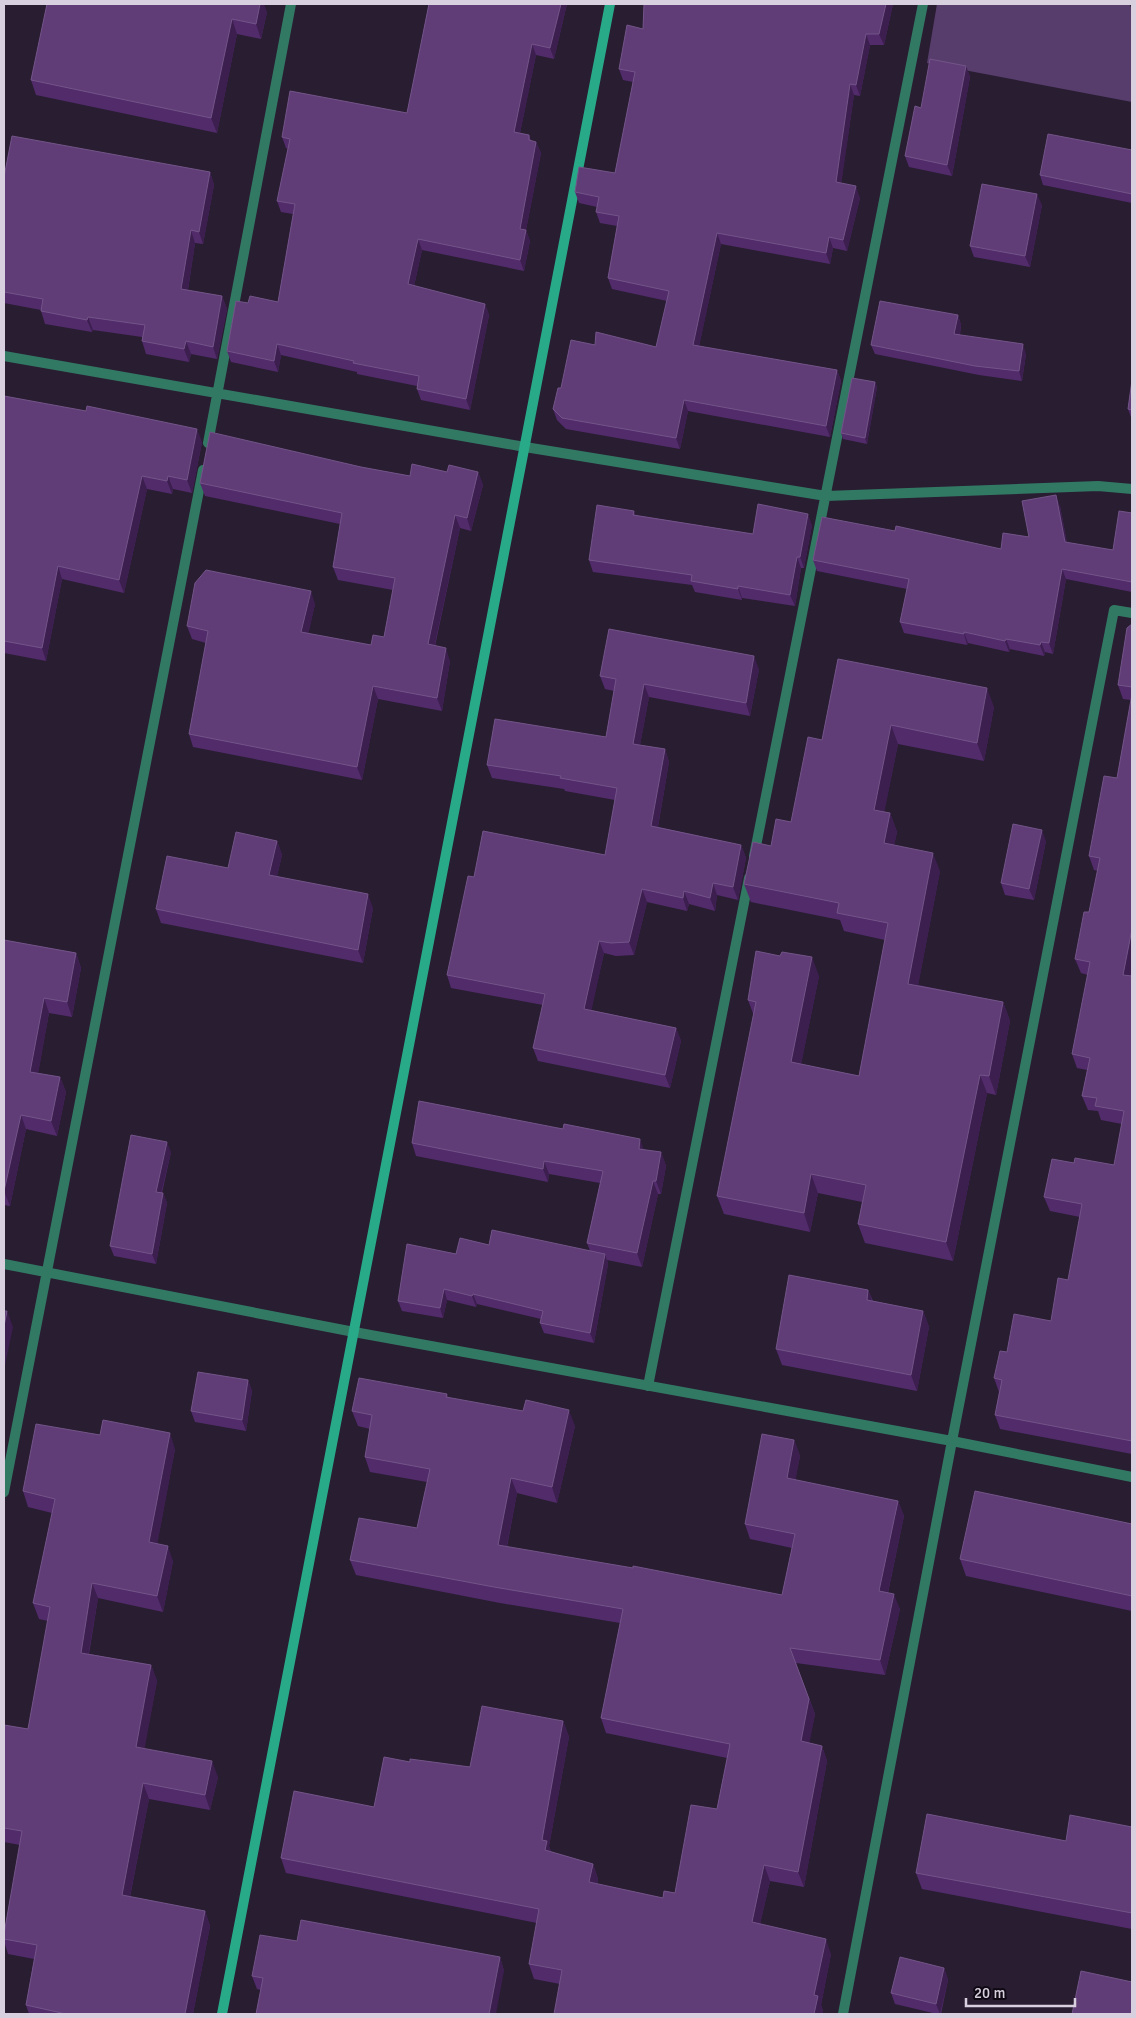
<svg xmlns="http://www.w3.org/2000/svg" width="1136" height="2018" viewBox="0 0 1136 2018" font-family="Signika,sans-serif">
<rect width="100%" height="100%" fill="#291d32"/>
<!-- green -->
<path fill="#573d6c" d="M937,4h192l3,5v93l-205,-39z"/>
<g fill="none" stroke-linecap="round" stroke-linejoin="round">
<!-- street -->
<path stroke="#327964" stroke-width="10" d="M4,356l521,91 301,49 272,-10 34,3
M208,443l83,-439
M754,856l169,-852
M4,1264l350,68 598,109 180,36
M648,1386l101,-508
M4,1492l199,-1022
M843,2014l109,-573 162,-831 18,3"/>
<!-- secondary -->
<path stroke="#28aa89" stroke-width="10" d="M222,2014l388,-2010"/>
</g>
<!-- wall -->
<path fill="#522b6b" d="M47,4l220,8 -6,27 -24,-5 -20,99 -181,-38 -5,-15z
M429,4h138l-13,55 -18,-4 -16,78 9,2 2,6 5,1 5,11 -15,77 4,11 -6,30 -102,-21 -8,36 71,18 4,11 -19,95 -49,-10 -4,-11v-3l-60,-12v-2l-76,-17 -3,17 -47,-10 -4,-11 21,-48 30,-1 15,-88 -12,-2 -4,-11 11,-52 -2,-1 -4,-11 125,-24z
M644,4h249l-9,41h-14l-10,51 -6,-1 -13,88 19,15 -13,53 -14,-3 -3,16 -109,-20 -22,102 138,24 4,11 -11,56 -142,-26 -8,38 -114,-20 -9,-9 -4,-11 8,-21 34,-43 61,2 11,-46 -55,-12 -4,-11 9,-52 -17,-3 -4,-11 1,-5 -18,-4 -4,-11 40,-19 18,-91 -10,-2 -4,-11 24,-40z
M966,66l4,11 -18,99 -43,-9 -4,-11 16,-48z
M1132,150v53l-89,-18 -3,-10z
M210,172l4,13 -11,59 -8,-1 -7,47 34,6 5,13 -10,50 -26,-5 -2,8 -43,-8 -4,-13v-4l-49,-7 -1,2 -47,-8 -4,-13v-1l-37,-7v-126z
M1042,205l-12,62 -56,-10 -4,-11z
M958,315l3,10 -1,10 66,19 -4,27 -43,-6 -104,-21 -4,-9z
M1132,380v40l-4,-11z
M875,382l2,5 -10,57 -24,-5 -2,-6z
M4,396l198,46 -10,51 -19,-4 -1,5 -25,-5 -23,104 -62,-14 -16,82 -42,-8z
M361,467l49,9 37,-4h31l5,13 -12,46 -11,-3 -25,118 15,15 -8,50 -64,-12 -16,81 -169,-33 -4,-13 17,-91 -14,-4 -5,-13 128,-22 -7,30 63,11 13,-8 9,-47 -55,-10 -5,-13 7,-43 -135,-28 -5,-13z
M1060,506l7,37 46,7 19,-37v79l-66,-13 -13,75 -8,-2 -1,4 -34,-7 -1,3 -41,-9 -1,2 -63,-12 -4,-11 7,-33 -90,-18 -4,-11 82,-29 106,18 28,-12z
M634,511l1,4 118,19 59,-9 -8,43h-3l-6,38 -53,-8v2l-47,-8 -3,-7 -99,-13 -4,-12z
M1132,624v345l-1,7h1v478l-132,-25 -5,-14 4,-23 -5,-14 13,-26 44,-31 17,-41 12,-63 -30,-6 -6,-14 30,-34 40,2 8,-41 -21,-4 -3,-9 -10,-1 -6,-14 5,-26 -10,-2 -5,-14 16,-79 -7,-2 -6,-14 14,-47 9,-41 -4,-1 -5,-14 28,-78 14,-78 -8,-1 -5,-14z
M838,659l156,48 -10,54 -86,-17 -14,68 6,1 7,19 -3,13 46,26 -22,114 85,17 7,19 -14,74 -9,-2 -34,168 -88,-18 -7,-19 4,-22 -44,-9 -8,39 -86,-18 -7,-18 37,-180 -6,-16 71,-24 -18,88 58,12 26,-136 -41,-9 -4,-11 -89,-18 -7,-18 27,-38 20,-24 31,-82z
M759,669l-9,47 -101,-19 -9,48 25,4 4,13 -11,65 83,18 5,13 -8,42 -21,-5 -2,16 -26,-7 -2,7 -40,-9 -13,53 -18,1 -12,-3 -13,57 85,18 5,13 -11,47 -132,-27 -5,-13 10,-43 -92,-17 -4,-13 27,-98 131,-22 10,-55 -50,-9 -1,-2 -72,-11 -5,-13 119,-28 8,-46 -9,-2 -5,-13z
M277,841l5,14 -5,21 96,32 -10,55 -202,-40 -5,-14 72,-41z
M1046,841l-12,59 -29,-5 -4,-12z
M4,940l72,13 5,15 -9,49 -23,-4 -11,60 22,4 6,15 -9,44 -31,-7 -16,77 -6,-1z
M412,1143l232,7 17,2 5,14 -5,28h-3l-16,73 -35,-7 1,4 -14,79 -50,-10 -4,-10 1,-4 -64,-15 -1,3 -29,-7 -4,18 -41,-7 -4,-10 58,-47 33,-9 101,6 -3,-8 13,-60 -51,-9 -1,8 -132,-26z
M171,1152l-9,41h1l4,10 -11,61 -42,-8 -4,-10z
M868,1290l5,11 50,10 6,16 -12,64 -135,-26 -6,-16z
M248,1380l4,11 -6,40 -51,-9 -4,-11z
M447,1394l1,4 127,28 -18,77 -40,-10 -10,54 275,48 10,-47 -42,-9 -5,-15 49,-84 6,16 -5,24 103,21 6,15 -16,77 12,16 -15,66 -89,-12 19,51 -6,29 13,3 5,15 -23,126 -34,-6 -10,43 71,30 -10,51 2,6v3h-269l6,-30 -26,-5 -5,-15 8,-41 -251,-50 -5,-15 93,-51 36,-45 60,5 93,-46 6,16 -20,109 2,6 42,12 5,15 -1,5 66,14 12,-5 42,-84 10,-51 -121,-25 -5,-15 19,-95 -120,-20 -144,-28 -6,-15 67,-32 10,-46 -57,-10 -5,-15 5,-28 -12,-3 -6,-15z
M175,1449l-18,95 16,17 -10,51 -65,-14 -9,56 62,11 6,16 -13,68 74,28 -8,33 -61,-11 -19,98 75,14 5,15 -17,88h-164l-3,-9 8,-46 -26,-5 -4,-13v-7l16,-89 -16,-3v-117l24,4 20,-108 -9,-2 -6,-16 19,-90 -24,-6 -5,-16z
M1132,1524v87l-166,-35 -6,-17z
M1132,1827v102l-210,-40 -6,-16z
M297,1941l203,16 4,14 -243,19 -4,-1 -5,-13z
M944,1968l4,12 -7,34h-4l-42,-10 -4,-11z"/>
<!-- shaded-wall -->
<path fill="#3c1e4f" d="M260,4h4l3,8 -6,27 -5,-15z
M561,4h6l-13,55 -4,-11z
M886,4h7l-9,41 -5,-11z
M232,19l5,15 -20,99 -6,-15z
M866,34l4,11 -10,51 -4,-11z
M532,44l4,11 -18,88 -4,-11z
M966,66l4,11 -18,99 -5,-11z
M850,84l4,11 -14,98 -4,-11z
M536,142l5,11 -17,87 -4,-11z
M210,172l4,13 -11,59 -4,-12z
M856,186l4,12 -13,53 -4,-11z
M1037,194l5,11 -12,62 -5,-11z
M191,230l4,13 -9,59 -5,-13z
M526,230l4,11 -6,30 -4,-11z
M717,233l4,11 -24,112 -4,-11z
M829,237l4,11 -3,16 -4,-11z
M418,239l4,11 -10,45 -4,-11z
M222,296l5,13 -10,50 -4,-12z
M485,304l4,11 -19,95 -4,-11z
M958,315l3,10 -3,19 -4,-10z
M88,317l5,13 -1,2 -5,-12z
M186,341l5,13 -2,8 -5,-13z
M277,344l4,11 -3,17 -4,-11z
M1023,344l3,10 -4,27 -3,-10z
M837,370l4,11 -11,56 -4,-11z
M875,382l2,5 -10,57 -2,-6z
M684,400l4,11 -8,38 -4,-11z
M197,429l5,13 -10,51 -5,-13z
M478,472l5,13 -12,46 -4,-13z
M142,476l5,13 -23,104 -5,-13z
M168,476l5,13 -1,5 -5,-13z
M1056,495l4,11 9,47 -4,-11z
M808,514l4,11 -8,43 -4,-11z
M455,515l5,13 -28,129 -4,-13z
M797,557l4,11 -6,38 -5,-11z
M58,566l4,13 -16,82 -4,-13z
M1062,569l4,10 -13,75 -4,-11z
M738,586l4,12v2l-4,-11z
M311,591l4,13 -9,41 -5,-13z
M964,632l4,11 -1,2 -3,-11z
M1006,639l4,10 -1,3 -4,-11z
M1041,642l4,10 -1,4 -4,-11z
M446,648l4,13 -8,50 -5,-13z
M754,656l5,13 -9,47 -4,-13z
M644,684l5,13 -11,59 -5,-12z
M373,686l5,13 -16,81 -5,-13z
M987,688l7,19 -10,54 -7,-18z
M891,725l7,19 -17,85 -7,-19z
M665,749l4,13 -13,76 -5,-12z
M890,813l7,19 -6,29 -7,-18z
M1042,830l4,11 -12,59 -5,-11z
M277,841l5,14 -8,34 -5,-14z
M741,845l5,13 -8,42 -5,-13z
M933,853l7,18 -25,131 -7,-18z
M713,883l4,12 -2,16 -5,-13z
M642,889l5,13 -13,53 -5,-13z
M684,891l5,13 -2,7 -4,-13z
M368,894l5,14 -10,55 -5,-13z
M1132,929v40l-4,20 -5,-14z
M599,941l5,12 -15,69 -5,-13z
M76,953l5,15 -9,49 -5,-15z
M812,957l7,19 -21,104 -7,-18z
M44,998l5,15 -13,73 -6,-14z
M1003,1002l7,19 -14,74 -7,-19z
M676,1028l5,13 -11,47 -5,-13z
M980,1075l7,18 -34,168 -7,-19z
M60,1077l6,15 -9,44 -6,-15z
M21,1115l5,14 -16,77 -6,-15z
M640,1139l5,14 -6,-4z
M167,1142l4,10 -12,50 -3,-10z
M661,1152l5,14 -5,28 -5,-13z
M544,1161l5,13 -1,8 -5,-13z
M811,1174l7,19 -8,39 -6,-19z
M653,1181l5,13 -16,73 -5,-14z
M163,1193l4,10 -11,61 -4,-10z
M605,1254l3,10 -14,79 -4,-10z
M444,1289l3,11 -4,18 -3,-10z
M868,1290l6,16 -7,-6z
M473,1294l4,10 -1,3 -4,-11z
M7,1311l6,16 -9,43v-44z
M923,1311l6,16 -12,64 -6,-16z
M248,1380l4,11 -6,40 -4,-11z
M569,1410l6,16 -18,77 -5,-16z
M170,1433l5,16 -20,108 -6,-15z
M794,1440l6,16 -7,38 -6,-16z
M511,1478l6,15 -13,68 -6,-16z
M898,1501l6,15 -19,90 -6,-15z
M168,1546l5,15 -10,51 -6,-16z
M92,1583l6,15 -12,70 -5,-15z
M894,1594l6,15 -15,66 -5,-15z
M151,1665l6,16 -15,82 -6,-16z
M809,1699l6,15 -8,42 -6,-15z
M563,1721l6,16 -20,109 4,10 -2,10 -9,-26z
M822,1746l5,15 -23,126 -6,-15z
M212,1761l6,16 -8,33 -5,-15z
M143,1783l6,16 -22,112 -5,-16z
M593,1864l5,15 -4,18 -5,-15z
M764,1865l6,16 -13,57 -5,-16z
M205,1911l5,15 -17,88h-8z
M826,1939l5,15 -10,51 2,6v3h-9v-19z
M500,1957l4,14 -8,43h-7z
M944,1968l4,12 -8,34 -4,-10z"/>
<!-- building -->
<path fill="#603d77" stroke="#735488" d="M47,4h213l-4,20 -24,-5 -21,99 -180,-38z
M429,4h132l-11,44 -18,-4 -18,88 15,3v5l7,2 -16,87 6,1 -6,30 -102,-21 -10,45 77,20 -19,95 -49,-10 2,-13 -66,-13 1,-2 -77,-17 -3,17 -47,-10 9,-50 12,2 2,-7 28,6 17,-98 -18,-3 13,-62 -8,-2 8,-46 117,22z
M644,4h242l-7,30h-13l-10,51 -6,-1 -14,98 20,4 -13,54 -14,-3 -3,16 -109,-20 -24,112 144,25 -11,56 -142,-26 -8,38 -114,-20 -9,-9 5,-21h3l10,-48 24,5 1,-13 60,15 13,-56 -61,-13 11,-62 -23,-4 3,-15 -24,-5 4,-25 36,6 20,-101 -16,-3 8,-44 16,4z
M930,59l36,7 -19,99 -42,-9 10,-50 6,2z
M1048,134l84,16v44l-92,-19z
M12,136l198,36 -11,60 -8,-2 -10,59 41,7 -9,51 -27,-6 -2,8 -42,-8 3,-16 -57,-8 -1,3 -46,-9 2,-12 -39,-7v-115z
M982,184l55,10 -12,62 -55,-10z
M880,301l78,14 -4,19 69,10 -4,27 -44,-5 -104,-21z
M852,378l23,4 -10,56 -24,-5z
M1132,380v30l-4,-1z
M4,396l82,15 1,-5 110,23 -10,51 -19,-4 -1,5 -25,-5 -23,104 -61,-14 -16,82 -38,-7z
M210,432l151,35 49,9 2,-12 35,8 2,-7 29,7 -11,46 -12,-3 -27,129 18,4 -9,50 -64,-12 -16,81 -168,-33 19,-103 -21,-5 8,-43 11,-13 105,21 -10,41 70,13 2,-10 11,2 11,-59 -62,-11 9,-54 -142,-30z
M1056,495l9,47 48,8 6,-39 13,2v69l-70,-13 -13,74 -8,-1 -1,3 -34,-6 -1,2 -41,-9v2l-64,-12 9,-43 -96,-19 9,-43 73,14 1,-5 105,23 2,-16 26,4 -7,-36z
M758,504l50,10 -8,43h-3l-7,38 -52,-9v3l-47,-8 1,-6 -103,-15 8,-55 37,6 -1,4 120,19z
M1132,624v63l-14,-2 9,-57z
M609,629l145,27 -8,47 -102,-19 -11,60 32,5 -14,77 90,19 -8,42 -20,-4 -3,15 -26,-7 -1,7 -41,-9 -13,53 -18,1 -12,-2 -15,68 92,19 -11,47 -132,-27 12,-54 -98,-19 21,-99 6,1 9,-46 122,24 12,-67 -57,-10 1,-2 -74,-11 8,-46 111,18 10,-58 -16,-3z
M838,659l149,29 -10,55 -86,-18 -17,85 16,3 -6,30 49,10 -25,131 95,18 -14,74 -9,-1 -34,167 -88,-18 8,-39 -55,-11 -7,39 -87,-17 39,-194 -8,-2 8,-49 24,5 2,-4 30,5 -21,105 68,14 29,-153 -51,-10 2,-10 -95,-19 9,-42 18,4 5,-27 15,3 17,-85 14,3z
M1132,694v235l-9,46 9,1v465l-137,-26 7,-35 -8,-2 6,-27 7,1 7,-38 37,7 7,-43 10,2 14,-76 -38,-7 8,-38 22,4 1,-5 39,7 10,-54 -29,-5 2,-8 -15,-2 8,-38 -18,-4 18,-92 -15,-3 9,-47h5l11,-54 -11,-2 15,-80 13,2z
M1013,824l29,6 -13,59 -28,-6z
M236,832l41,9 -8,34 99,19 -10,56 -202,-41 11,-53 61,12z
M4,940l72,13 -9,49 -23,-4 -14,74 30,5 -9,44 -30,-6 -17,76z
M419,1101l144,28 1,-5 76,15 -1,10 22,3 -5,29h-3l-16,72 -50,-10 16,-72 -59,-10 -1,8 -131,-26z
M131,1135l36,7 -11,50 7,1 -11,61 -42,-8z
M492,1230l113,24 -15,79 -50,-10 3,-12 -70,-17 -1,2 -28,-7 -4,19 -42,-7 9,-57 49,10 4,-16 29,7z
M789,1275l79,15 -1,10 56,11 -12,64 -135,-26z
M4,1311h3l-3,15z
M198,1372l50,8 -6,40 -51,-9z
M359,1378l88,16 -1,3 77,14 3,-11 43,10 -17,77 -41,-9 -13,67 135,23v-2l149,29 13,-61 -50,-10 17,-90 32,6 -7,38 111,23 -19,90 15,3 -14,66 -90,-12 19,51 -8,42 21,5 -24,126 -34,-7 -12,57 74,17 -12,56 4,1 -4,18h-260l8,-44 -33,-6 10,-55 -258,-51 13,-67 80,16 10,-50 26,5v-3l60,8 12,-61 81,15 -21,119 5,1 -2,9 48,14 -4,18 74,16 1,-7 11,2 16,-88 26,4 13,-65 -129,-26 22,-109 -129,-22 -144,-27 9,-42 58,10 13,-59 -65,-12 7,-42 -20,-4z
M103,1420l67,13 -21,109 19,4 -11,50 -65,-13 -11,70 70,12 -15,82 76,14 -7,34 -62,-12 -21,112 83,16 -20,103h-119l-40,-9 11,-60 -33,-6v-5l18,-103 -18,-3v-103l24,4 22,-122 -17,-4 22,-104 -32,-8 13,-67 64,11z
M975,1491l157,33v72l-172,-37z
M927,1814l139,27 4,-26 62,12v86l-216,-40z
M301,1920l199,37 -11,57h-233l7,-36 -11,-2 8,-41 37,6z
M900,1957l44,11 -8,36 -45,-11z
M1081,1971l51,11v32h-60z"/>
<!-- border -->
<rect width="1136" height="2018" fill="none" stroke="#d8d0df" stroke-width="10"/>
<!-- scale -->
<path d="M966 1998v8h109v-8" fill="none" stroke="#d8d0df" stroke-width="2.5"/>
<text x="974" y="1998" font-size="15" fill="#d8d0df" stroke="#0f0913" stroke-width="4" paint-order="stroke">20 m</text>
</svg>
